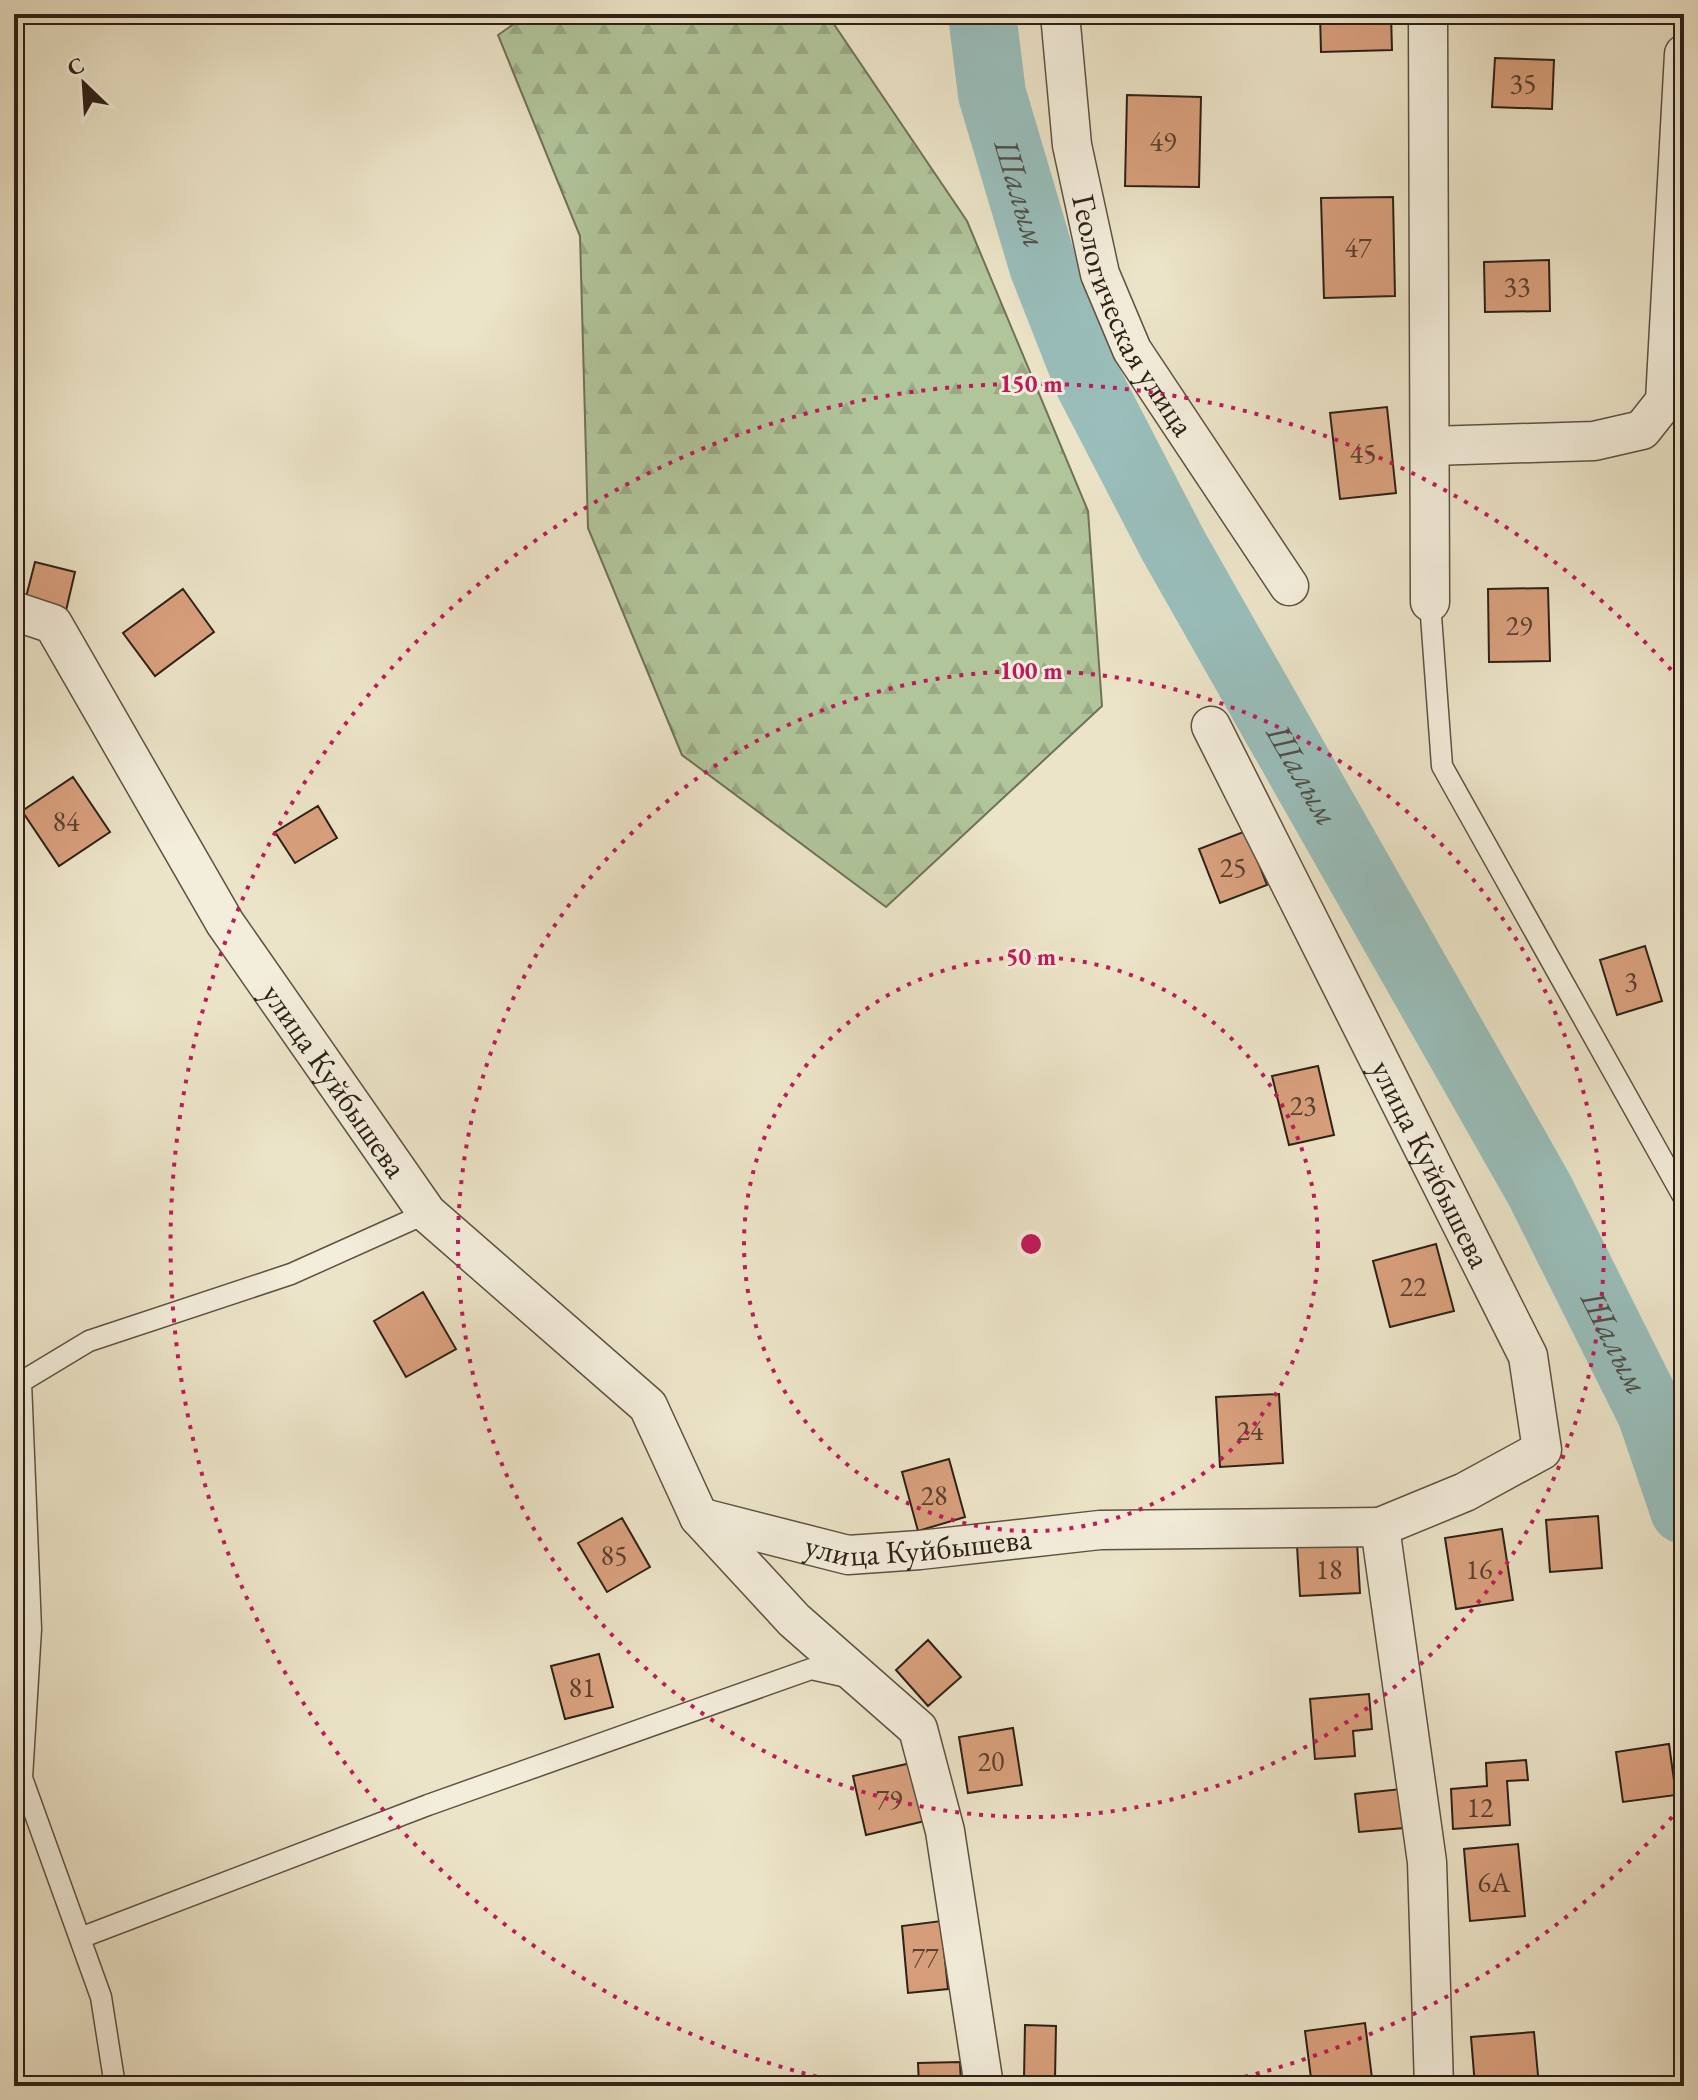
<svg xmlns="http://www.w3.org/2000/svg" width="1698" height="2100" viewBox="0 0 1698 2100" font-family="'EB Garamond',serif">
<defs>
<pattern id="forest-firs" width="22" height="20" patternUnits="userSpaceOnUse" patternTransform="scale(2)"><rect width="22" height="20" fill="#b1c59b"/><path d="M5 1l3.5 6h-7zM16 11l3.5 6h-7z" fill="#99a985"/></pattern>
</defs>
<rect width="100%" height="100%" fill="#ece4c8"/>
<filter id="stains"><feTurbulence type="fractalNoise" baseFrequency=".0025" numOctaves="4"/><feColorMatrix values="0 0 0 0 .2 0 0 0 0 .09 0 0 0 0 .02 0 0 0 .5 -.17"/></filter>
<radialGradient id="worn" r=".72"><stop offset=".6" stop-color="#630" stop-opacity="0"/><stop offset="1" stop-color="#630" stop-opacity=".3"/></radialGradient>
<!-- forest -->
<path fill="url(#forest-firs)" stroke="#707259" stroke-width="2" d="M528,14h299l140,207 121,290 14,195 -216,201 -204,-152 -94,-227 -8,-292 -82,-201z"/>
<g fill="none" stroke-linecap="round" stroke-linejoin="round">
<!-- river -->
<path stroke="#99bebb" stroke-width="68" id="s1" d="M982,14l10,80 51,172 46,117 84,162 366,644 112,224 33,97"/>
</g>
<!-- building -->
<path fill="#d9a07d" stroke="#2e2017" stroke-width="2" d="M1320,14h71l1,36 -71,2z
M1495,58l59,2 -2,49 -60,-2z
M1127,95l74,2 -2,90 -74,-1z
M1393,197l2,99 -71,2 -3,-100z
M1549,260l1,51 -65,1 -1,-50z
M1387,407l9,86 -56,6 -10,-86z
M35,562l40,10 -10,43 -41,-10z
M1548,588l2,73 -61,1 -1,-73z
M183,589l31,43 -59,44 -32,-43z
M73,777l37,55 -51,34 -37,-55z
M318,806l19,32 -42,25 -20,-31z
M1246,831l21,54 -47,18 -21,-54z
M1645,946l17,55 -45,14 -17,-55z
M1318,1066l16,69 -45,10 -17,-69z
M1436,1244l18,67 -64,16 -17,-66z
M423,1292l33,57 -50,28 -32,-56z
M1279,1394l4,69 -63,4 -4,-70z
M949,1459l16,58 -47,14 -16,-59z
M1598,1516l4,52 -52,4 -4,-52z
M622,1518l28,49 -43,25 -29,-49z
M1502,1529l11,71 -57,9 -11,-71z
M1357,1543l3,50 -60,3 -3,-50z
M928,1640l33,37 -33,29 -32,-36z
M599,1654l14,53 -48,12 -14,-53z
M1369,1694l3,35 -19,2 2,25 -40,3 -5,-60z
M1013,1728l9,57 -54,8 -9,-56z
M1669,1744l7,51 -53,7 -7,-50z
M1526,1760l2,20 -21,1 3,44 -57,4 -2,-40 36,-3 -1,-23z
M911,1763l14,58 -59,14 -13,-59z
M1401,1789l3,39 -45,4 -4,-38z
M1518,1844l7,72 -55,5 -6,-72z
M941,1921l7,68 -40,4 -6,-67z
M1365,2023l8,63h-61l-7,-55z
M1025,2025l31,1 -1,53 -31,-1z
M1534,2032l5,54h-64l-4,-49z
M960,2062l1,24h-42l-1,-23z"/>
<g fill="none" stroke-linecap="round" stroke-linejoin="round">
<!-- lane casing -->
<g stroke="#5e5143" stroke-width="23">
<path id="lane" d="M1430,602l12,164 242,432
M80,1938l348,-133 383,-136 36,8
M115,2086l-14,-89 -79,-219 9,-149 -10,-247 68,-41 202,-67 136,-61"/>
</g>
<!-- street casing -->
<g stroke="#5e5143" stroke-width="41">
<g id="street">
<path id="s2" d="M1060,14l12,131 28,129 32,76 157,236"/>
<path d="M1428,14l2,588"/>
<path d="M1431,446l163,-5 48,-11 23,-29 19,-347"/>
<path id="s3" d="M14,611l39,13 172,299 202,290 221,193 51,111 95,103 124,109 27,102 39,255"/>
<path id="s4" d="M1211,726l317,630 14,94 -77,42 -85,35"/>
<path id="s5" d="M699,1517l149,38 72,-5 180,-20 280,-3 47,335 7,224"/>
</g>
</g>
<!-- lane -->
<use href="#lane" stroke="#f3eddb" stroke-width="20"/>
<!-- street -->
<use href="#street" stroke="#f3eddb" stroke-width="38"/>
</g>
<!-- distance rings -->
<g fill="none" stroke="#c2185b" stroke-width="4" stroke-dasharray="4 8">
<circle cx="1031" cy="1244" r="287"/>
<circle cx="1031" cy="1244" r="573"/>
<path d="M1680 1808A860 860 0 0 1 1210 2085M852 2085A860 860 0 1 1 1680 680"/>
</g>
<g text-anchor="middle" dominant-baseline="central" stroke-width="6" stroke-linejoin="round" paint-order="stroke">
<!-- number labels -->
<g font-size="28" fill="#594030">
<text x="1523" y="83">35</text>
<text x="1163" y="141">49</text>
<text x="1358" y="247">47</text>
<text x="1517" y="286">33</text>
<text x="1363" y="453">45</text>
<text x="1519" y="625">29</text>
<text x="66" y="821">84</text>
<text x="1233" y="867">25</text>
<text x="1631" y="981">3</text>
<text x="1303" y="1105">23</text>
<text x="1413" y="1286">22</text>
<text x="1250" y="1430">24</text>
<text x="934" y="1495">28</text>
<text x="614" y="1555">85</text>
<text x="1329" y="1569">18</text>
<text x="1479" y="1569">16</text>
<text x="582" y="1687">81</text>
<text x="991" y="1761">20</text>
<text x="889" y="1799">79</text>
<text x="1480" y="1807">12</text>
<text x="1494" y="1882">6А</text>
<text x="925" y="1957">77</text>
</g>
<!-- street labels -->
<g font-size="32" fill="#2e2017" stroke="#f3eddb">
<text stroke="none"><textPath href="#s2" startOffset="314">Геологическая улица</textPath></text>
<text stroke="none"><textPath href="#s3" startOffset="578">улица Куйбышева</textPath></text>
<text stroke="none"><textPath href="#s4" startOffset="490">улица Куйбышева</textPath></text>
<text stroke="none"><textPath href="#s5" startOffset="224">улица Куйбышева</textPath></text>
</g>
<!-- water labels -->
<g font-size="34" font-style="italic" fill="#4e4f48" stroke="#f3eddb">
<text stroke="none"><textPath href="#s1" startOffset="184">Шалым</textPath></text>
<text stroke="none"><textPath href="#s1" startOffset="832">Шалым</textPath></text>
<text stroke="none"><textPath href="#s1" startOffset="1480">Шалым</textPath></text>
</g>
</g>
<circle cx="1031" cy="1244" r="12" fill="#c2185b" stroke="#f3eddb" stroke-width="4"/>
<g font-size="24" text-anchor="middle" font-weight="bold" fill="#c2185b" stroke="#f3eddb" stroke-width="6" stroke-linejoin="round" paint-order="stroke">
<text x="1031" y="392">150 m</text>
<text x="1031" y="679">100 m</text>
<text x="1031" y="965">50 m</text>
</g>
<!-- margin -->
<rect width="1698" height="2100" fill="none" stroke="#ece4c8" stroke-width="48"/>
<rect x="16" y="16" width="1666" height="2068" fill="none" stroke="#2e2017" stroke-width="4"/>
<rect x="24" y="24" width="1650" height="2052" fill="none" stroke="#2e2017" stroke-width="2"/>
<!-- north arrow -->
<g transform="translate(84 84) rotate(335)" stroke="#f3eddb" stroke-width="6" paint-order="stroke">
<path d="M0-6L14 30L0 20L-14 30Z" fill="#2e2017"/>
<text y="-12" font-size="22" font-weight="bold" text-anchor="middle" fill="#2e2017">С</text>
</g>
<rect width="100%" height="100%" filter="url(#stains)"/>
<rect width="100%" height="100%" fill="url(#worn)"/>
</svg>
